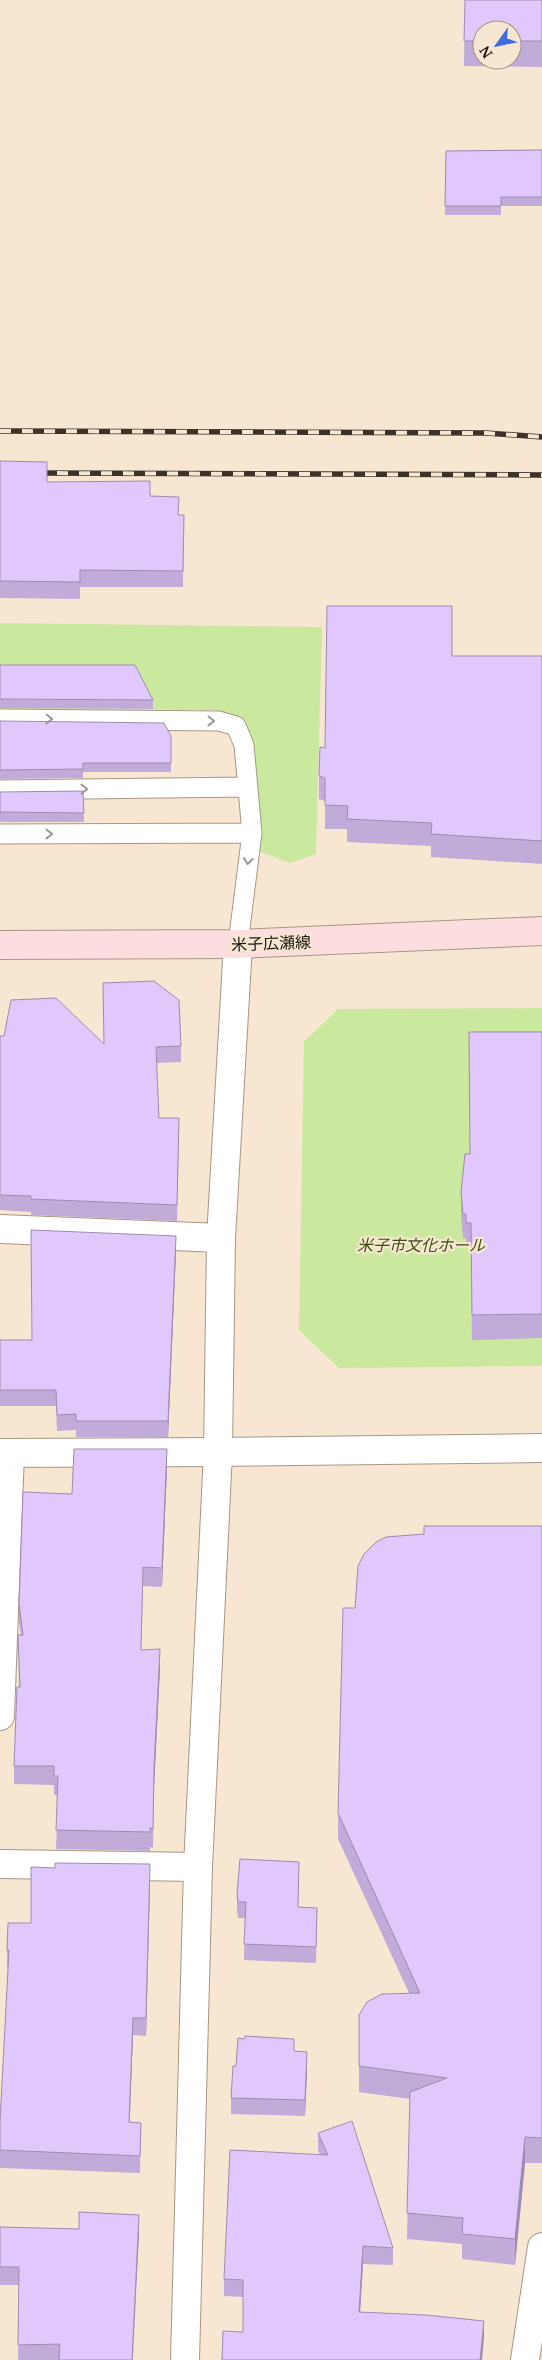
<svg xmlns="http://www.w3.org/2000/svg" width="542" height="2360" viewBox="0 0 542 2360" font-family="'Noto Serif','Noto Sans JP',serif">
<rect width="100%" height="100%" fill="#f7e6d1"/>
<!-- green -->
<path fill="#cbe89f" d="M0,623l322,4 -6,227 -26,9 -31,-12v-40l-4,-63 -16,-30 -22,-8 -217,-1z
M542,1008v358l-203,2 -40,-38 5,-288 34,-33z"/>
<g fill="none" stroke-linecap="round" stroke-linejoin="round">
<!-- service casing -->
<g stroke="#a79783" stroke-width="21">
<path id="service" d="M0,719l219,2 17,5 8,19 8,88 -14,111
M0,790l247,-3
M0,834l252,-1"/>
</g>
<!-- minor casing -->
<g stroke="#a79783" stroke-width="30">
<path id="minor" d="M0,1229l221,9
M0,1453l218,-1
M0,1716l10,-263
M0,1864l198,3
M525,2360l17,-113"/>
</g>
<!-- tertiary casing -->
<g stroke="#a79783" stroke-width="30">
<path id="tertiary" d="M238,944l-17,294 -3,214 324,-4
M185,2360l13,-493 20,-415"/>
</g>
<!-- secondary casing -->
<g stroke="#a79783" stroke-width="30">
<path id="secondary" d="M0,945l238,-1 304,-13"/>
</g>
<!-- service -->
<use href="#service" stroke="#fff" stroke-width="19"/>
<!-- minor -->
<use href="#minor" stroke="#fff" stroke-width="28"/>
<!-- tertiary -->
<use href="#tertiary" stroke="#fff" stroke-width="28"/>
<!-- secondary -->
<use href="#secondary" stroke="#fcdee0" stroke-width="28"/>
<!-- rail casing -->
<g stroke="#3b3329" stroke-width="5.5">
<path id="rail" d="M0,431l486,2 56,4
M35,473l507,2"/>
</g>
<!-- rail -->
<use href="#rail" stroke="#f7e6d1" stroke-width="4" stroke-dasharray="11" stroke-linecap="butt"/>
</g>
<!-- wall -->
<path fill="#c1acd9" fill-rule="evenodd" d="M465,0h77v67l-78,-1zM482,30h30v30h-30z
M542,150v56h-41v9h-56l1,-64z
M0,461l47,21 103,14 29,19h5l-1,72h-103v12l-80,-1z
M452,656h90v208l-111,-7v-11l-84,-4v-13h-22v-28l-6,-2v-23l6,-28z
M0,665l153,35v9l-153,-1z
M0,721l171,15v36h-88v6l-83,1z
M83,791l1,31h-84v-30z
M542,1032v306l-70,2 -1,-93h-5v-9h-3l-2,-22v-24l9,-38z
M0,1036l104,7 77,3v16l-25,1 3,55 20,16 -2,87 -146,-6v-3l-31,-2z
M176,1252l-8,185h-92v-7l-19,1 -1,-25h-56v-66h31z
M167,1468l-5,119 -19,-1 -2,64 19,18 -6,119 -1,61 -3,-1v4l-94,-2 2,-54h-4v-10l-40,-1v-18l5,-79 -1,-52h3l-2,-12v-19l53,-110z
M542,1526v637h-17l-10,102 -53,-6v-15l-55,-5 3,-140 -51,-7v-77l50,-22 -71,-154v-26l17,-205z
M150,1882l-4,154 -13,-1 -4,87 12,1 -1,50 -140,-5v-47l8,-153h-1v-18l24,-27z
M237,1894l61,13 19,1 -1,55 -72,-3 1,-42h-7l-1,-8z
M294,2051l13,17 -2,48 -74,-2v-16l5,-32z
M318,2133l75,115v17l-30,-1 -3,48 124,26 -241,-6v-35l-19,-1v-17l96,-124 -2,-5z
M0,2227l139,5 -6,128h-115l1,-75h-19z"/>
<!-- shaded-wall -->
<path fill="#9d8cb0" d="M176,1236v16l-8,185v-16z
M167,1449v19l-5,119v-19z
M160,1649v19l-6,119 -1,61 1,-80z
M150,1864v18l-4,154v-18z
M133,2018v17l-4,105v-18z
M307,2052v16l-2,48v-16z
M525,2137v26l-10,102v-26z
M139,2215v17l-7,128z
M363,2246v18l-4,65v-17z
M484,2321v17l-2,22h-2z"/>
<!-- building -->
<path fill="#e0c8fc" stroke="#9d8cb0" d="M465,0h77v41h-30v-11h-30v11h-18z
M542,150v47h-41v9h-56l1,-55z
M0,461l47,1v20l103,-1v15l29,1 -1,18h6l-1,56 -103,-1v12l-80,-1z
M327,606h125v50h90v185l-111,-7 1,-11 -85,-4 1,-13 -23,-1v-27l-6,-2 1,-29 5,1z
M0,665h135l18,35 -153,-1z
M0,721l164,2 7,13v27h-88v6l-83,1z
M83,791l1,22 -84,-1v-20z
M154,981l25,19 2,46 -25,1 3,71h20l-2,87 -146,-6v-3l-31,-1v-159h4l7,-36 45,-2 48,46 -1,-61z
M469,1032h73v282l-70,1 -1,-92h-5v-9h-3l-2,-22 4,-38h5z
M31,1230l145,6 -8,185h-92v-7l-19,1 -1,-25h-56v-50h32z
M74,1449h93l-5,119 -19,-1 -2,83 19,-1 -6,119 -1,61 -3,-1v4l-94,-2 2,-54h-4v-10h-40l3,-79h3l-2,-52h5l-4,-31 4,-112 49,2z
M424,1526h118v612l-17,-1 -10,102 -53,-5 1,-16 -56,-5 3,-121 37,-14 -88,-12v-51l8,-13 15,-8 38,-1 -82,-180 5,-205h12l3,-42 6,-12 12,-12 10,-5 38,-3z
M240,1859l59,3 -1,45 19,1 -1,39 -72,-3 2,-42h-8l-1,-8z
M55,1863l95,1 -4,154h-13l-4,104 12,1 -1,33 -140,-6v-29l9,-171h-2l1,-27h23v-56l24,1z
M245,2036l49,3v12l13,1 -2,48 -74,-2 2,-32h3l2,-28 6,1z
M352,2121l41,127 -30,-2 -4,66 67,3 58,6 -4,39h-258l1,-29 20,1v-52l-19,-1 6,-129 98,5 -10,-22z
M79,2212l60,3 -7,145h-73l1,-16 -42,1 1,-78h-19v-40l79,2z"/>
<!-- one-way arrows -->
<defs><path id="oneway-chevron" d="M-2-3.5L2.5 0L-2 3.5" fill="none" stroke-width="1.6" stroke-linecap="round" stroke-linejoin="round" transform="scale(1.25)"/></defs>
<g stroke="#999693">
<use href="#oneway-chevron" transform="translate(49 719) rotate(1)"/>
<use href="#oneway-chevron" transform="translate(211 721) rotate(1)"/>
<use href="#oneway-chevron" transform="translate(84 789) rotate(-1)"/>
<use href="#oneway-chevron" transform="translate(49 834)"/>
<use href="#oneway-chevron" transform="translate(248 861) rotate(97)"/>
</g>
<g text-anchor="middle" dominant-baseline="central" stroke-width="4.5" stroke-linejoin="round" paint-order="stroke">
<!-- street labels -->
<g font-size="16" fill="#1c160e" stroke="#f7e6d1">
<text transform="translate(271 943) rotate(-2)">米子広瀬線</text>
</g>
<!-- park labels -->
<g font-size="16" font-style="italic" fill="#3a4f0c" stroke="#f7e6d1">
<text x="421" y="1245">米子市文化ホール</text>
</g>
</g>
<!-- north arrow -->
<g transform="translate(497 45) rotate(237)"><circle r="24" fill="#f7e6d1" stroke="#9f9383"/>
<path d="M0-4L9 19L0 12L-9 19Z" fill="#406cdd"/>
<text y="-8" font-size="14" font-weight="bold" text-anchor="middle" fill="#1c160e">N</text>
</g>
</svg>
